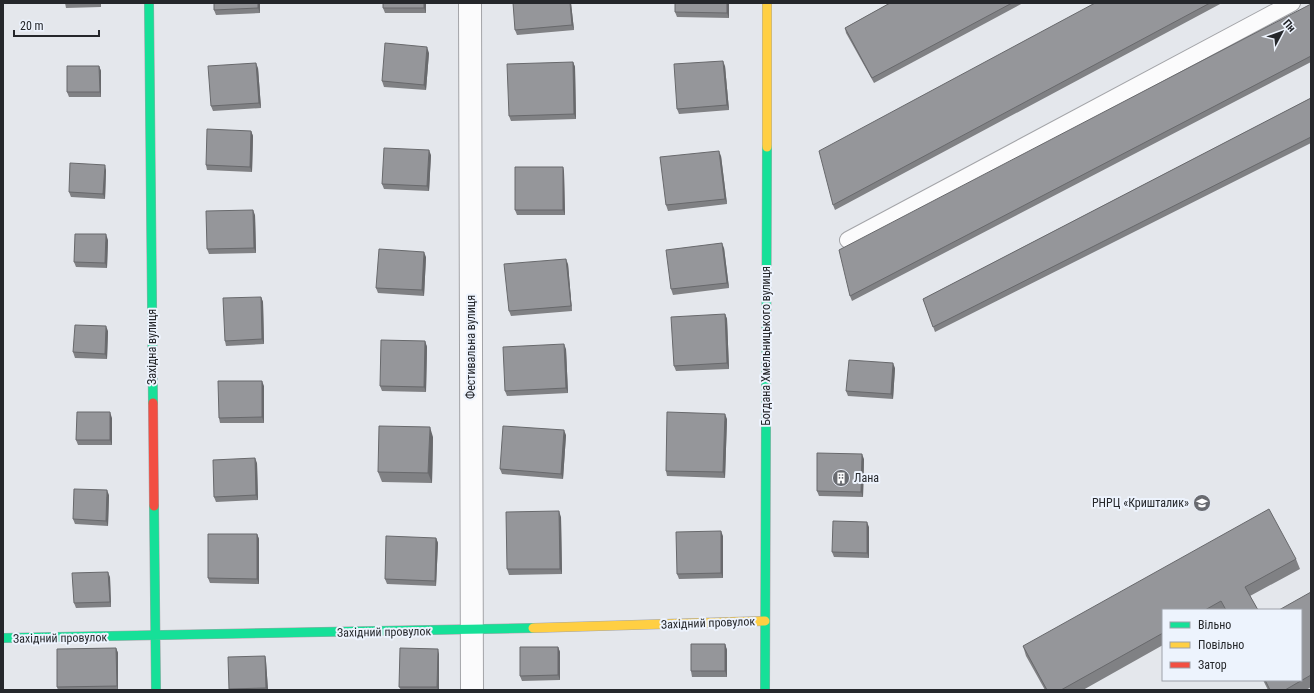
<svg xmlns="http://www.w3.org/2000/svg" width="1314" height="693" viewBox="0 0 1314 693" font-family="'Roboto Condensed',sans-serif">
<rect width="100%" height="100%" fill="#e4e7ec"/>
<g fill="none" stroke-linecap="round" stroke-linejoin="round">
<!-- lane casing -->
<g stroke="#a3a4a8" stroke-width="18">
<path id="lane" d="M848,240l444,-237"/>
</g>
<!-- street casing -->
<g stroke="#a3a4a8" stroke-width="24">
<path id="street" d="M470,3l2,687"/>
</g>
<!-- fast casing -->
<g stroke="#a3a4a8" stroke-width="10">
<path id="fast" d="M149,3l4,400
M154,506l2,184
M3,638l530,-10
M765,690l2,-543"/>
</g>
<!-- slow casing -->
<g stroke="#a3a4a8" stroke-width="10">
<path id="slow" d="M767,147v-144
M533,628l232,-7"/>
</g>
<!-- jam casing -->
<g stroke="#a3a4a8" stroke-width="10">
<path id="jam" d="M153,403l1,103"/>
</g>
<!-- lane -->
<use href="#lane" stroke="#fbfbfc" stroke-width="16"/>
<!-- street -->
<use href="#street" stroke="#fbfbfc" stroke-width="22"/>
<!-- fast -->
<use href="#fast" stroke="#16e098" stroke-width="9"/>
<!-- slow -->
<use href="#slow" stroke="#ffcf43" stroke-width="9"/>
<!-- jam -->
<use href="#jam" stroke="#f24e42" stroke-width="9"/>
</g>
<!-- wall -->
<path fill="#808184" d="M65,3h36v4l-35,1z
M214,3h46v10l-44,2 -2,-5z
M426,3v10h-41l-2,-5z
M571,3l3,27 -57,5 -2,-5z
M729,3v15l-52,-1 -2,-5z
M890,3h133l-149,80 -28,-50 -1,-5z
M1095,3h127l-387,207 -2,-5z
M1311,4v58l-459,239 -2,-5z
M429,53l-3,37 -42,-3 -2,-6z
M573,62l2,5 1,52 -65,2 -2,-5z
M99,66l2,5v26h-32l-2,-5z
M725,66l4,44 -50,4 -2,-5z
M258,68l3,40 -48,3 -2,-5z
M1311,98v45l-376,189 -12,-33z
M251,131l2,5 -1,36 -45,-2 -1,-5z
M431,155l-2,36 -45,-2 -2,-5z
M721,156l6,48 -59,7 -2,-6z
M563,167l1,5 1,43h-48l-2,-5z
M106,170l-1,29 -34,-2 -2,-5z
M255,215l1,38 -47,1 -2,-5z
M108,240l-1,28 -31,-1 -2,-5z
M724,248l5,40 -56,7 -2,-6z
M426,257l-2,39 -46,-3 -2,-5z
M568,264l4,47 -61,5 -2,-5z
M261,297l2,5 1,42 -38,2 -1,-5z
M725,314l2,5 2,50 -53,2 -2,-5z
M108,331l-1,28 -32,-1 -2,-6z
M425,341l2,6 -1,45 -44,-1 -2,-5z
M566,349l2,44 -61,3 -2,-5z
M895,368l-2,31 -45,-3 -2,-5z
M264,386v37h-44l-1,-5z
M112,418v27h-34l-2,-5z
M727,419l-2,59 -58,-2 -1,-5z
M566,435l-3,44 -61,-5 -2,-5z
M433,437l-1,46 -50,-1 -4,-10z
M864,459l-1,38 -44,-1 -2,-5z
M257,463l1,37 -42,2 -2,-5z
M109,495l-1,31 -33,-2 -2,-5z
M561,517l1,57 -53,1 -2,-6z
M869,527v31l-35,-1 -2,-5z
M257,534l2,5v45l-49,-1 -2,-5z
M723,536v42l-44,1 -2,-5z
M436,538l2,5 -2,43 -49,-2 -2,-5z
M1296,559l4,10 -50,27 8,14h-95v35l-80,45h-38l-19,-34 -3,-10z
M110,577l1,30 -35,1 -2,-5z
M1311,592v95l-5,3h-38l-5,-10h38z
M725,644l2,6v27h-35l-1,-6z
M558,647l2,5v28l-38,1 -2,-5z
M116,648l2,5v37h-60l-1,-3z
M439,654v36h-38l-2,-3z
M265,656l1,5 2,29h-39v-1z"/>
<!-- shaded-wall -->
<path fill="#68696c" d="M258,3h2v10l-2,-5z
M424,3h2v10l-2,-5z
M570,3h1l3,27 -2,-5z
M727,3h2v15l-2,-5z
M427,47l2,6 -3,37 -2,-5z
M723,61l2,5 4,44 -2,-5z
M573,62l2,5 1,52 -2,-5z
M256,63l2,5 3,40 -2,-5z
M99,66l2,5v26l-1,-5z
M251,131l2,5 -1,36 -2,-5z
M429,150l2,5 -2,36 -2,-5z
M719,151l2,5 6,48 -2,-5z
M105,165l1,5 -1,29 -2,-5z
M563,167l1,5 1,43 -2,-5z
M253,210l2,5 1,38 -2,-5z
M106,234l2,6 -1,28 -2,-5z
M722,243l2,5 5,40 -2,-5z
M424,252l2,5 -2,39 -2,-6z
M566,259l2,5 4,47 -1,-5z
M261,297l2,5 1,42 -2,-5z
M725,314l2,5 2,50 -2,-6z
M106,326l2,5 -1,28 -2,-5z
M425,341l2,6 -1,45 -2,-5z
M564,344l2,5 2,44 -2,-5z
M893,363l2,5 -2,31 -2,-5z
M262,381l2,5v37l-2,-6z
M110,412l2,6v27l-2,-5z
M725,414l2,5 -2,59 -2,-6z
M430,427l3,10 -1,46 -4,-10z
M564,430l2,5 -3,44 -2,-5z
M862,454l2,5 -1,38 -2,-5z
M255,458l2,5 1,37 -2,-5z
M107,490l2,5 -1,31 -2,-5z
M559,511l2,6 1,57 -2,-5z
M867,522l2,5v31l-2,-5z
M721,531l2,5v42l-2,-5z
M257,534l2,5v45l-2,-5z
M436,538l2,5 -2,43 -1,-5z
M108,572l2,5 1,30 -1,-5z
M725,644l2,6v27l-2,-6z
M558,647l2,5v28l-2,-5z
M116,648l2,5v37l-1,-4z
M438,649l1,5v36h-1l-1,-3z
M265,656l1,5 2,29h-1l-1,-2z"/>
<!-- building -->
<path fill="#95969a" stroke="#68696c" d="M214,3h44v5l-44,2z
M383,3h41v5h-41z
M513,3h57l2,22 -57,5z
M675,3h52v10l-52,-1z
M890,3h122l-140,75 -27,-50z
M1095,3h115l-377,202 -14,-54z
M1311,4v52l-461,240 -11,-46z
M385,43l42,4 -3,38 -42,-4z
M723,61l4,44 -50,4 -3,-45z
M573,62l1,52 -65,2 -2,-52z
M256,63l3,40 -48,3 -3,-40z
M67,66h32l1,26h-33z
M1311,98v39l-378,190 -10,-28z
M207,129l44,2 -1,36 -44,-2z
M384,148l45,2 -2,36 -45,-2z
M719,151l6,48 -59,6 -6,-48z
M70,163l35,2 -2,29 -34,-2z
M515,167h48v43h-48z
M253,210l1,38 -47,1 -1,-38z
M75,234h31l-1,29 -31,-1z
M722,243l5,40 -56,6 -5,-39z
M379,249l45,3 -2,38 -46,-2z
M566,259l5,47 -62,5 -5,-47z
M261,297l1,42 -37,2 -2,-43z
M725,314l2,49 -53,3 -3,-49z
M75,325l31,1 -1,28 -32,-2z
M381,340l44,1 -1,46 -44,-1z
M564,344l2,44 -61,3 -2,-44z
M849,360l44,3 -2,31 -45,-3z
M218,381h44v36l-43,1z
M77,412h33v28h-34z
M667,412l58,2 -2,58 -57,-1z
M379,426l51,1 -2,46 -50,-1z
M503,426l61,4 -3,44 -61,-5z
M817,453l45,1 -1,38 -44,-1z
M255,458l1,37 -42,2 -1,-37z
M74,489l33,1 -1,31 -33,-2z
M1269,509l27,50 -51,28 13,23h-32l-5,-9 -16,9h-42v23l-102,57h-14l-24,-44z
M559,511l1,58h-53l-1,-57z
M833,521l34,1v31l-35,-1z
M721,531v42l-44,1 -1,-42z
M208,534h49v45l-49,-1z
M386,536l50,2 -1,43 -50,-2z
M108,572l2,30 -36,1 -2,-30z
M1311,592v83l-26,15h-15l-5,-10h36v-70h-22z
M691,644h34v27h-34z
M520,647h38v28l-38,1z
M116,648l1,38 -60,1v-38z
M400,648l38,1 -1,38h-38z
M265,656l1,32 -37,1 -1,-32z"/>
<!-- icons -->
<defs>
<g id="building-disc" transform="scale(0.9)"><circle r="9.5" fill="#686a6f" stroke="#edf3fd"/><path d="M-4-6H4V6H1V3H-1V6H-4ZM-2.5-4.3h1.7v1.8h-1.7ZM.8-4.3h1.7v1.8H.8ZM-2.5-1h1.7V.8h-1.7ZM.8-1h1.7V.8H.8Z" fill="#fff"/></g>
<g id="school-disc" transform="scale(0.9)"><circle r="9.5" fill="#686a6f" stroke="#edf3fd"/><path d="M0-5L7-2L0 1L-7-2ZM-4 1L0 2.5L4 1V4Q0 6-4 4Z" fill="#fff"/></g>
</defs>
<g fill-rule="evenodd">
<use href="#building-disc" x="841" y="478"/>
<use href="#school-disc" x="1202" y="503"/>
</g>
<g text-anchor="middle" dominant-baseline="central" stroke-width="4" stroke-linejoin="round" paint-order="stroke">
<!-- street labels -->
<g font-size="12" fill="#25272b" stroke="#edf3fd">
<text transform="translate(766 346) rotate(-90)">Богдана Хмельницького вулиця</text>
<text transform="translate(152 347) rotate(-90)">Західна вулиця</text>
<text transform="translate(471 347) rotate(-90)">Фестивальна вулиця</text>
<text transform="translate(708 623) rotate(-2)">Західний провулок</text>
<text transform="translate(384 632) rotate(-1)">Західний провулок</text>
<text transform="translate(60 638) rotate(-1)">Західний провулок</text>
</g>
<!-- poi labels -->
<g font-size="12" fill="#25272b" stroke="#edf3fd" text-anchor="start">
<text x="854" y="478">Лана</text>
<text x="1189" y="503" text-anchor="end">РНРЦ «Кришталик»</text>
</g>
</g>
<!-- border -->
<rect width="1314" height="693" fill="none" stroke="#25272b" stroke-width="8"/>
<!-- legend -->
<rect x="1162" y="609" width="140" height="72" fill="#edf3fd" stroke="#9da1a9"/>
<rect x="1170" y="622" width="20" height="6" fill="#16e098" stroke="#9da1a9"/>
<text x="1198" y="629" font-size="12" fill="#25272b">Вільно</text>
<rect x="1170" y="642" width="20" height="6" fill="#ffcf43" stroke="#9da1a9"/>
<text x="1198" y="649" font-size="12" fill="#25272b">Повільно</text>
<rect x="1170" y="662" width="20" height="6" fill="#f24e42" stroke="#9da1a9"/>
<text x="1198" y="669" font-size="12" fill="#25272b">Затор</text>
<!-- north arrow -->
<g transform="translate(1282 32) rotate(49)" stroke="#edf3fd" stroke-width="3" paint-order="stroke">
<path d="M0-3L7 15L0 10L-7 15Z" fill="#25272b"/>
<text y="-6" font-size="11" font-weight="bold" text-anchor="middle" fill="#25272b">Пн</text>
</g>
<!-- scale -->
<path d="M14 30v6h85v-6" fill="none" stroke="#25272b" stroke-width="2"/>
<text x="20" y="30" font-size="12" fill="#25272b" stroke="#edf3fd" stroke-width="3" paint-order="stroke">20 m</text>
</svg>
